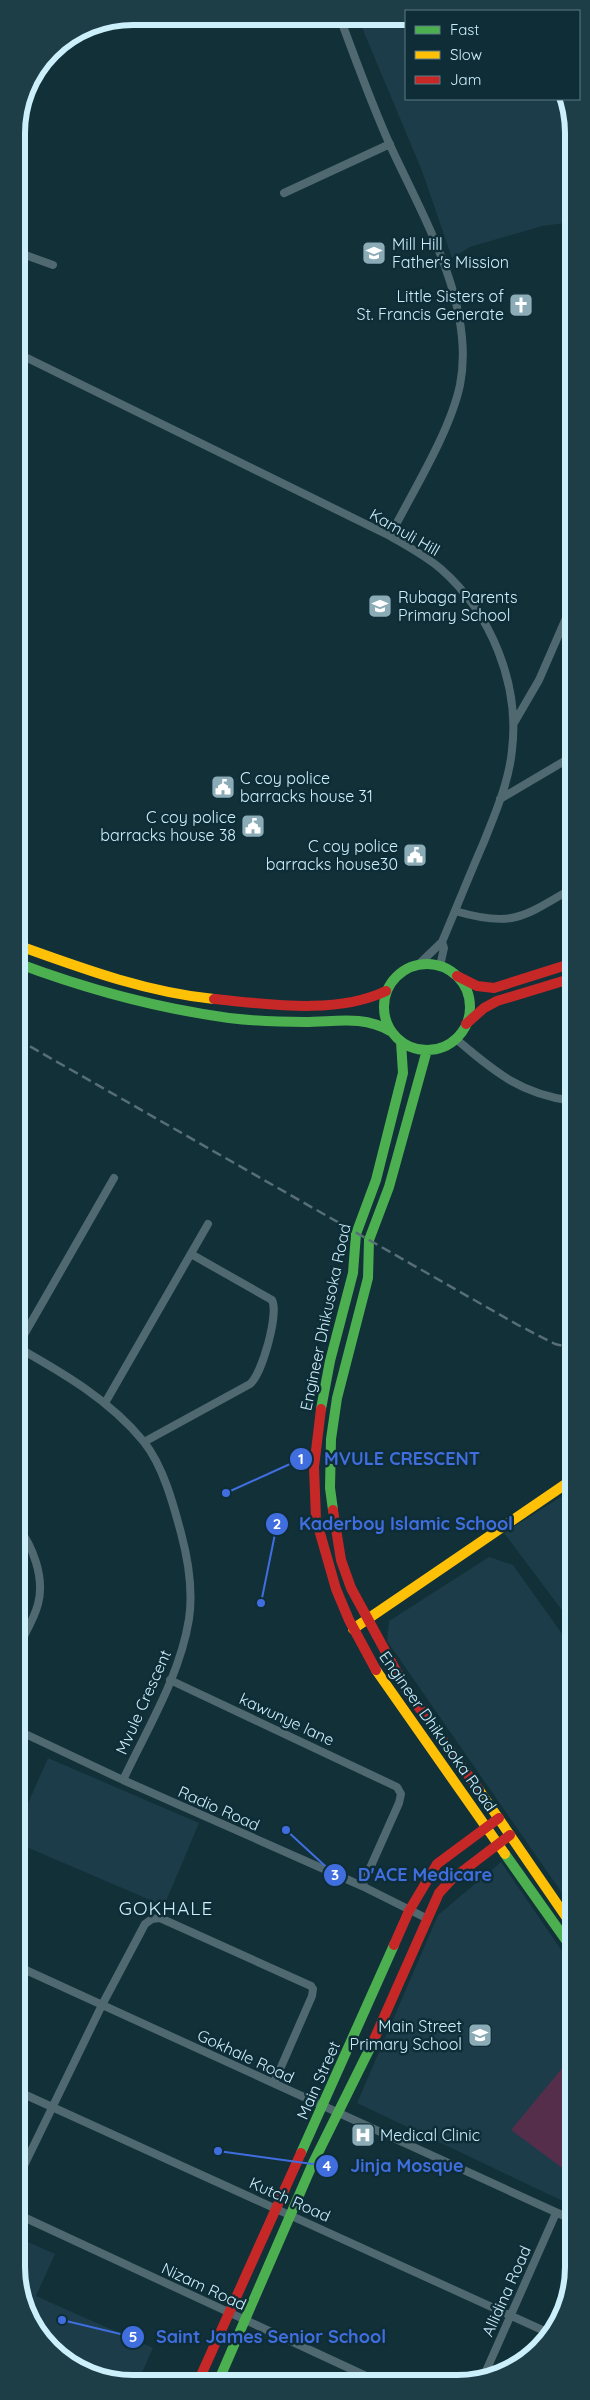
<svg xmlns="http://www.w3.org/2000/svg" width="590" height="2400" viewBox="0 0 590 2400" font-family="Quicksand,sans-serif">
<rect width="100%" height="100%" fill="#113038"/>
<!-- built -->
<path fill="#1b3c48" d="M358,18h48v81h158l9,18v105l-31,4 -72,21 -18,11 -30,-87z
M573,1489v136l-69,-92z
M489,1557l24,8 60,84v260l-186,-268 2,-20z
M17,1558l3,4 4,39 -7,17z
M48,1758l151,65 -35,83 -147,-63v-15z
M501,1862l72,105v239l-216,-103 81,-188z
M17,2237l38,17 -19,42 117,52 -15,34 -28,-1 -65,-37 -28,-61z"/>
<!-- green -->
<path fill="#552e4b" d="M573,2055v121l-62,-46z"/>
<g fill="none" stroke-linecap="round" stroke-linejoin="round">
<!-- street -->
<path stroke="#506971" stroke-width="8" d="M340,18c16,42 31,85 50,127 32,70 86,160 70,240 -10,47 -47,106 -70,151
M284,193l106,-49
M17,252l36,13
M17,353l373,183c17,10 36,20 51,33 50,44 79,115 71,181 -3,32 -17,64 -29,94 -14,32 -27,65 -41,98
M514,723l25,-43 34,-78
M500,799l73,-43
M455,911c58,17 68,6 118,-23
M418,965l24,-23 2,6 -4,18
M456,1039c39,33 64,55 117,62
M17,1129l7,-11
M17,1347c46,26 93,53 127,95 19,24 29,61 37,91 7,26 12,59 8,86 -9,57 -42,110 -66,161
M17,1347l97,-169
M105,1403l103,-179
M144,1442l106,-58c12,-10 29,-70 22,-84l-81,-46
M17,1526c16,20 28,52 21,78 -4,16 -15,32 -21,47
M170,1680l227,107 4,7 -2,9 -37,83
M17,1730l106,50 239,106 64,32
M17,1966l556,254
M17,2091l534,243
M17,2180l85,-175 43,-81 7,-5 8,-1 151,68 2,3 -1,7 -38,87
M17,2214l362,168
M482,2380l74,-167"/>
<!-- fast -->
<path stroke="#4caf50" stroke-width="10" d="M17,963c69,26 139,45 212,55 25,3 51,4 76,4 30,0 58,-7 85,9
M384 1007a43 43 0 1 1 86 0a43 43 0 1 1-86 0Z
M321,1409l9,-48 23,-88 3,-39 20,-54 27,-107 -2,-31
M333,1510l-3,-22 1,-49 6,-41 31,-120 1,-38 20,-53 38,-137
M505,1854l68,96
M301,2153l93,-208
M218,2382l95,-219 59,-119"/>
<!-- slow -->
<path stroke="#ffc107" stroke-width="10" d="M17,945c64,23 128,47 197,54
M353,1629l220,-150
M376,1670l129,184
M479,1790l94,137"/>
<!-- jam -->
<path stroke="#c62828" stroke-width="10" d="M457,976l20,10 17,2 79,-25
M214,999c53,5 122,16 172,-8
M466,1024l18,-16 13,-7 76,-23
M321,1409l-7,58 2,52 20,70 13,31 27,50
M333,1510l8,50 10,28 56,103 72,99
M394,1945l15,-34 28,-47 62,-46
M372,2044l67,-151 12,-13 59,-45
M198,2382l103,-229"/>
<!-- rail -->
<path stroke="#576e75" stroke-width="2.5" stroke-dasharray="10 5" stroke-linecap="butt" d="M17,1039l501,286 37,19 18,4"/>
</g>
<!-- icons -->
<defs>
<g id="school-square" transform="scale(1.25)"><rect x="-9" y="-9" width="18" height="18" rx="4" fill="#8bacb7" stroke="#0e2d37"/><path d="M0-5L7-2L0 1L-7-2ZM-4 1L0 2.5L4 1V4Q0 6-4 4Z" fill="#fff"/></g>
<g id="church-square" transform="scale(1.25)"><rect x="-9" y="-9" width="18" height="18" rx="4" fill="#8bacb7" stroke="#0e2d37"/><path d="M-1.2-6h2.4v3.5h3.3v2.4h-3.3V6h-2.4V-.1h-3.3v-2.4h3.3Z" fill="#fff"/></g>
<g id="civic-square" transform="scale(1.25)"><rect x="-9" y="-9" width="18" height="18" rx="4" fill="#8bacb7" stroke="#0e2d37"/><path d="M-.6-6.5H3V-4.5H.6V-3L4-1V1h2V6H-6V1h2V-1L-.6-3ZM-1.2 2.5V6h2.4V2.5Z" fill="#fff"/></g>
<g id="hospital-square" transform="scale(1.25)"><rect x="-9" y="-9" width="18" height="18" rx="4" fill="#8bacb7" stroke="#0e2d37"/><path d="M-5-5h3v3.5h4V-5h3V5h-3V1.5h-4V5h-3Z" fill="#fff"/></g>
</defs>
<g fill-rule="evenodd">
<use href="#school-square" x="374" y="253"/>
<use href="#church-square" x="521" y="305"/>
<use href="#school-square" x="380" y="606"/>
<use href="#civic-square" x="223" y="787"/>
<use href="#civic-square" x="253" y="826"/>
<use href="#civic-square" x="415" y="855"/>
<use href="#school-square" x="480" y="2035"/>
<use href="#hospital-square" x="363" y="2135"/>
</g>
<g text-anchor="middle" dominant-baseline="central" stroke-width="5" stroke-linejoin="round" paint-order="stroke">
<!-- poi labels -->
<g font-size="16" fill="#cceffc" stroke="#0e2d37" text-anchor="start">
<text x="392" y="244">Mill Hill<tspan x="392" dy="18">Father's Mission</tspan></text>
<text x="504" y="296" text-anchor="end">Little Sisters of<tspan x="504" dy="18">St. Francis Generate</tspan></text>
<text x="398" y="597">Rubaga Parents<tspan x="398" dy="18">Primary School</tspan></text>
<text x="240" y="778">C coy police<tspan x="240" dy="18">barracks house 31</tspan></text>
<text x="236" y="817" text-anchor="end">C coy police<tspan x="236" dy="18">barracks house 38</tspan></text>
<text x="398" y="846" text-anchor="end">C coy police<tspan x="398" dy="18">barracks house30</tspan></text>
<text x="462" y="2026" text-anchor="end">Main Street<tspan x="462" dy="18">Primary School</tspan></text>
<text x="380" y="2135">Medical Clinic</text>
</g>
<!-- street labels -->
<g font-size="16" fill="#cceffc" stroke="#0e2d37">
<text transform="translate(405 532) rotate(30)">Kamuli Hill</text>
<text transform="translate(325 1317) rotate(-78)">Engineer Dhikusoka Road</text>
<text transform="translate(143 1702) rotate(-66)">Mvule Crescent</text>
<text transform="translate(287 1719) rotate(25)">kawunye lane</text>
<text transform="translate(438 1731) rotate(55)">Engineer Dhikusoka Road</text>
<text transform="translate(219 1808) rotate(24)">Radio Road</text>
<text transform="translate(246 2056) rotate(25)">Gokhale Road</text>
<text transform="translate(318 2080) rotate(-66)">Main Street</text>
<text transform="translate(290 2199) rotate(24)">Kutch Road</text>
<text transform="translate(204 2286) rotate(25)">Nizam Road</text>
<text transform="translate(506 2291) rotate(-66)">Allidina Road</text>
</g>
<!-- quarter labels -->
<g font-size="19" letter-spacing="1" fill="#cceffc" stroke="#0e2d37">
<text x="166" y="1908">GOKHALE</text>
</g>
</g>
<!-- crop -->
<path d="M0 0H590V2400H0ZM133 25H457A108 108 0 0 1 565 133V2267A108 108 0 0 1 457 2375H133A108 108 0 0 1 25 2267V133A108 108 0 0 1 133 25Z" fill="#1d3d47" fill-rule="evenodd"/>
<path fill="none" stroke="#cceffc" stroke-width="6" d="M133 25H457A108 108 0 0 1 565 133V2267A108 108 0 0 1 457 2375H133A108 108 0 0 1 25 2267V133A108 108 0 0 1 133 25Z"/>
<!-- callouts -->
<path fill="none" stroke="#406edf" stroke-width="2" d="M226 1493L301 1459M261 1603L277 1524M286 1830L335 1875M218 2151L327 2166M62 2320L133 2337"/>
<g fill="#406edf" stroke="#0e2d37" stroke-width="2">
<circle cx="226" cy="1493" r="5"/>
<circle cx="261" cy="1603" r="5"/>
<circle cx="286" cy="1830" r="5"/>
<circle cx="218" cy="2151" r="5"/>
<circle cx="62" cy="2320" r="5"/>
<circle cx="301" cy="1459" r="12"/>
<circle cx="277" cy="1524" r="12"/>
<circle cx="335" cy="1875" r="12"/>
<circle cx="327" cy="2166" r="12"/>
<circle cx="133" cy="2337" r="12"/>
</g>
<g font-size="15" text-anchor="middle" font-weight="bold" fill="#fff">
<text x="301" y="1464">1</text>
<text x="277" y="1529">2</text>
<text x="335" y="1880">3</text>
<text x="327" y="2171">4</text>
<text x="133" y="2342">5</text>
</g>
<g font-size="18" text-anchor="middle" font-weight="bold" fill="#406edf" stroke="#0e2d37" stroke-width="5" stroke-linejoin="round" paint-order="stroke">
<text x="402" y="1465">MVULE CRESCENT</text>
<text x="406" y="1530">Kaderboy Islamic School</text>
<text x="425" y="1881">D'ACE Medicare</text>
<text x="407" y="2172">Jinja Mosque</text>
<text x="271" y="2343">Saint James Senior School</text>
</g>
<!-- legend -->
<rect x="405" y="10" width="175" height="90" fill="#0e2d37" stroke="#5a7b86"/>
<rect x="415" y="26" width="25" height="8" fill="#4caf50" stroke="#5a7b86"/>
<text x="450" y="35" font-size="15" fill="#cceffc">Fast</text>
<rect x="415" y="51" width="25" height="8" fill="#ffc107" stroke="#5a7b86"/>
<text x="450" y="60" font-size="15" fill="#cceffc">Slow</text>
<rect x="415" y="76" width="25" height="8" fill="#c62828" stroke="#5a7b86"/>
<text x="450" y="85" font-size="15" fill="#cceffc">Jam</text>
</svg>
